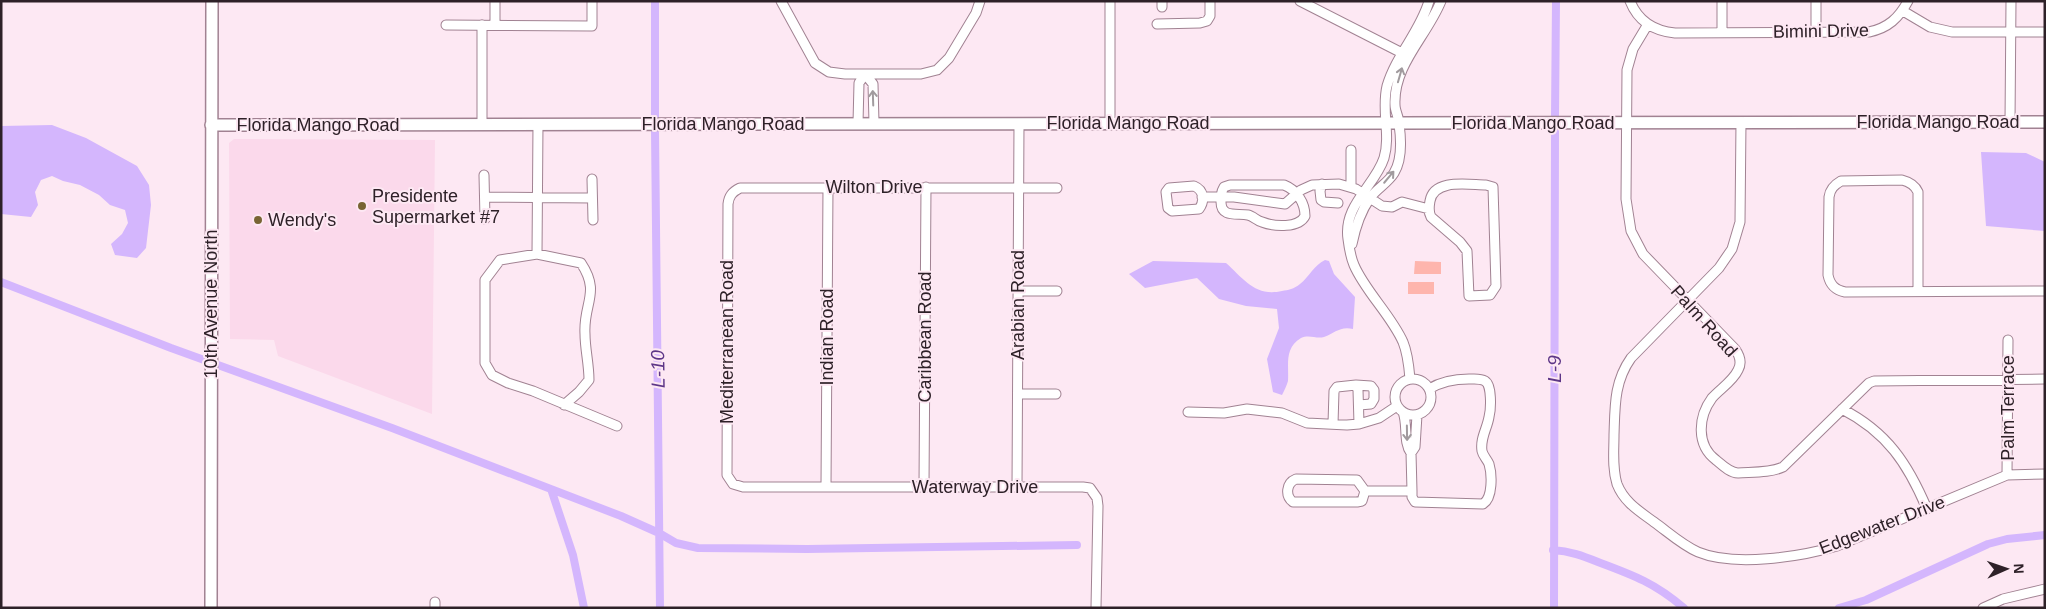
<svg xmlns="http://www.w3.org/2000/svg" width="2046" height="609" viewBox="0 0 2046 609" font-family="Helvetica,sans-serif">
<rect width="100%" height="100%" fill="#fde8f3"/>
<!-- built -->
<path fill="#fbd9eb" d="M234,139l201,1 -3,274 -154,-58 -4,-16 -44,-1 -1,-196z"/>
<!-- green -->
<path fill="#feb5ad" d="M1415,261l26,1v12h-27z
M1408,282h26v12h-26z"/>
<!-- water -->
<path fill="#d4b6fd" d="M52,125l34,13 51,28 12,19 2,20 -5,43 -9,10 -22,-3 -4,-11 11,-10 6,-11 -3,-13 -15,-5 -11,-10 -19,-10 -17,-4 -11,-5 -11,4 -6,12 3,13 -7,12 -30,-3v-88z
M1981,152l45,1 19,9v69l-59,-5z
M1325,260l4,1 5,13 21,23 -2,32c-13,-3 -18,4 -29,8 -8,2 -15,-3 -23,1 -17,10 -12,27 -13,43 -1,4 -4,10 -6,14l-9,-3 -6,-33 12,-31 -2,-19 -31,-3 -27,-7 -22,-21 -52,10 -16,-14 24,-13 73,2c18,16 29,34 56,28 6,-1 12,-2 18,-7 9,-7 14,-19 25,-24z"/>
<g fill="none" stroke-linecap="round" stroke-linejoin="round">
<!-- canal -->
<path stroke="#d4b6fd" stroke-width="8" d="M655,1v117
M1555,116l1,-115
M655,131l5,477
M1,282l170,66 221,80 229,88 38,17 17,10 22,5 109,1 270,-4
M551,489l22,66 11,53
M1553,550c17,1 30,6 45,12 35,13 57,21 86,46
M1554,608l1,-479
M1839,608l27,-8 122,-56 19,-5 38,-4"/>
<!-- street casing -->
<g stroke="#a18292" stroke-width="11">
<path id="street" d="M781,1l34,62 14,9 16,2h76l16,-4 12,-12 27,-45 4,-12
M1300,1l102,52 4,3
M1630,1c8,20 24,30 45,32l194,-1c19,-4 30,-14 39,-31
M1162,7v-6
M1903,11l27,16 22,5h93
M1157,24l43,-1 7,-2 3,-5v-15
M1648,24l-15,25 -6,21 -1,129 5,32 12,23 92,95c5,7 7,14 3,21 -5,11 -18,19 -26,28 -14,19 -16,47 4,62 6,5 14,13 22,13 15,-1 32,0 45,-6l86,-84 5,-2 171,-2
M446,25l146,1v-25
M495,25v-24
M1816,32v-31
M1722,33v-32
M865,74l8,10 1,39
M1741,122l-1,100 -8,27 -13,19 -88,90c-17,24 -16,48 -17,77 0,16 -2,33 3,49 7,18 22,27 37,38 14,10 28,23 44,30 36,15 102,5 139,-6l170,-71 38,-1
M2010,122l1,-121
M858,123l1,-40 6,-9
M1110,124v-123
M482,125v-100
M484,175l1,44
M592,179l1,41
M1322,184l-2,7 1,9 3,2 14,1
M1230,185h54c13,5 21,18 21,31 -6,12 -30,11 -43,6 -5,-1 -9,-6 -14,-7 -11,-2 -27,3 -27,-13 0,-6 0,-10 3,-15z
M1486,185l7,2 3,99 -6,9 -21,1 -2,-45 -7,-9 -29,-25c-3,-6 -2,-10 -1,-16 4,-23 39,-16 56,-16z
M1194,186c10,4 11,15 5,23l-27,2 -4,-3 -2,-16 3,-4z
M1351,187v-37
M1057,188h-317c-8,4 -11,8 -12,16l-1,271 6,9 10,3h340l7,1 7,10 1,8 -2,102
M485,197l107,1
M1202,197h32l51,7 16,-14 11,-5 27,-1 17,5 26,17 10,1 10,-5 27,7
M1352,244c3,-15 9,-33 18,-46 6,-9 18,-15 24,-25 8,-13 7,-35 5,-49 0,-7 -4,-13 -4,-19 -2,-40 32,-69 46,-104
M537,254l1,-130
M1018,291h39
M1918,291v-99c-3,-7 -8,-10 -16,-12l-61,1c-7,4 -11,8 -12,16l-1,78c2,10 7,15 17,17l200,-1
M1410,379c-1,-12 -2,-25 -7,-37 -12,-27 -38,-51 -49,-77 -3,-7 -5,-18 -6,-26 -5,-34 27,-53 36,-81 7,-23 -3,-48 3,-72 9,-31 33,-54 42,-85
M1395 397a18 18 0 1 1 36 0a18 18 0 1 1-36 0Z
M1356,385l2,5 1,34
M1018,394h38
M564,405l15,-13 10,-12c0,-16 -4,-31 -4,-46 -2,-31 16,-41 -4,-71l-44,-9 -37,6 -15,20v83l7,12 16,8 25,8 84,35
M1842,409c45,23 66,55 85,100
M1188,412l36,1 23,-4 35,4 25,10 40,2 12,-1 20,-6 18,-12
M1403,412c5,13 0,30 8,41
M1417,415l-2,32 -4,6 1,38v6l3,5 68,2c10,-6 9,-30 6,-40 -2,-5 -6,-8 -7,-13 -2,-13 5,-22 7,-34 2,-8 3,-32 -4,-36 -5,-3 -11,-2 -16,-2 -15,0 -27,2 -40,10
M1333,424l1,-33 3,-4 19,-2 15,1 3,4v9l-3,5 -12,1
M2007,475l1,-135
M1296,479l61,1 8,11 -3,10 -5,1h-64c-8,-6 -7,-19 3,-23z
M826,487l2,-300
M924,487l2,-300
M1017,487l2,-363
M1365,491h47
M435,608v-6
M1983,608l20,-9 42,-10"/>
</g>
<!-- secondary casing -->
<g stroke="#a18292" stroke-width="14">
<path id="secondary" d="M211,125l1834,-3
M211,608l1,-607"/>
</g>
<!-- street -->
<use href="#street" stroke="#fff" stroke-width="9"/>
<!-- secondary -->
<use href="#secondary" stroke="#fff" stroke-width="11"/>
</g>
<!-- one-way arrows -->
<defs><path id="oneway-shaft" d="M-6 0H5M1.5-3L5.5 0L1.5 3" fill="none" stroke-width="1.6" stroke-linecap="round" stroke-linejoin="round" transform="scale(1.25)"/></defs>
<g stroke="#a19b9e">
<use href="#oneway-shaft" transform="translate(1400 75) rotate(-74)"/>
<use href="#oneway-shaft" transform="translate(873 98) rotate(-92)"/>
<use href="#oneway-shaft" transform="translate(1389 177) rotate(-50)"/>
<use href="#oneway-shaft" transform="translate(1407 433) rotate(89)"/>
</g>
<!-- markers -->
<g fill="#786433" stroke="#fde8f3" stroke-width="2">
<circle cx="362" cy="206" r="5"/>
<circle cx="258" cy="220" r="5"/>
</g>
<g text-anchor="middle" dominant-baseline="central" stroke-width="4" stroke-linejoin="round" paint-order="stroke">
<!-- street labels -->
<g font-size="18" fill="#2e2128" stroke="#fde8f3">
<text transform="translate(1821 31) rotate(-1)">Bimini Drive</text>
<text x="1938" y="122">Florida Mango Road</text>
<text x="1128" y="123">Florida Mango Road</text>
<text x="1533" y="123">Florida Mango Road</text>
<text x="723" y="124">Florida Mango Road</text>
<text x="318" y="125">Florida Mango Road</text>
<text x="874" y="187">Wilton Drive</text>
<text transform="translate(211 304) rotate(-90)">10th Avenue North</text>
<text transform="translate(1018 305) rotate(-90)">Arabian Road</text>
<text transform="translate(1704 321) rotate(48)">Palm Road</text>
<text transform="translate(827 337) rotate(-90)">Indian Road</text>
<text transform="translate(925 337) rotate(-90)">Caribbean Road</text>
<text transform="translate(727 342) rotate(-90)">Mediterranean Road</text>
<text transform="translate(2008 408) rotate(-90)">Palm Terrace</text>
<text x="975" y="487">Waterway Drive</text>
<text transform="translate(1882 525) rotate(-21)">Edgewater Drive</text>
</g>
<!-- poi labels -->
<g font-size="18" fill="#2e2128" stroke="#fde8f3" text-anchor="start">
<text x="372" y="196">Presidente<tspan x="372" dy="21">Supermarket #7</tspan></text>
<text x="268" y="220">Wendy's</text>
</g>
<!-- water labels -->
<g font-size="19" font-style="italic" fill="#5d3687" stroke="#fde8f3">
<text transform="translate(658 369) rotate(-91)">L-10</text>
<text transform="translate(1554 369) rotate(-90)">L-9</text>
</g>
</g>
<!-- border -->
<rect width="2046" height="609" fill="none" stroke="#2e2128" stroke-width="5"/>
<!-- north arrow -->
<g transform="translate(2006 569) rotate(88)" stroke="#fde8f3" stroke-width="4" paint-order="stroke">
<path d="M0-4L9 19L0 12L-9 19Z" fill="#2e2128"/>
<text y="-8" font-size="14" font-weight="bold" text-anchor="middle" fill="#2e2128">N</text>
</g>
</svg>
